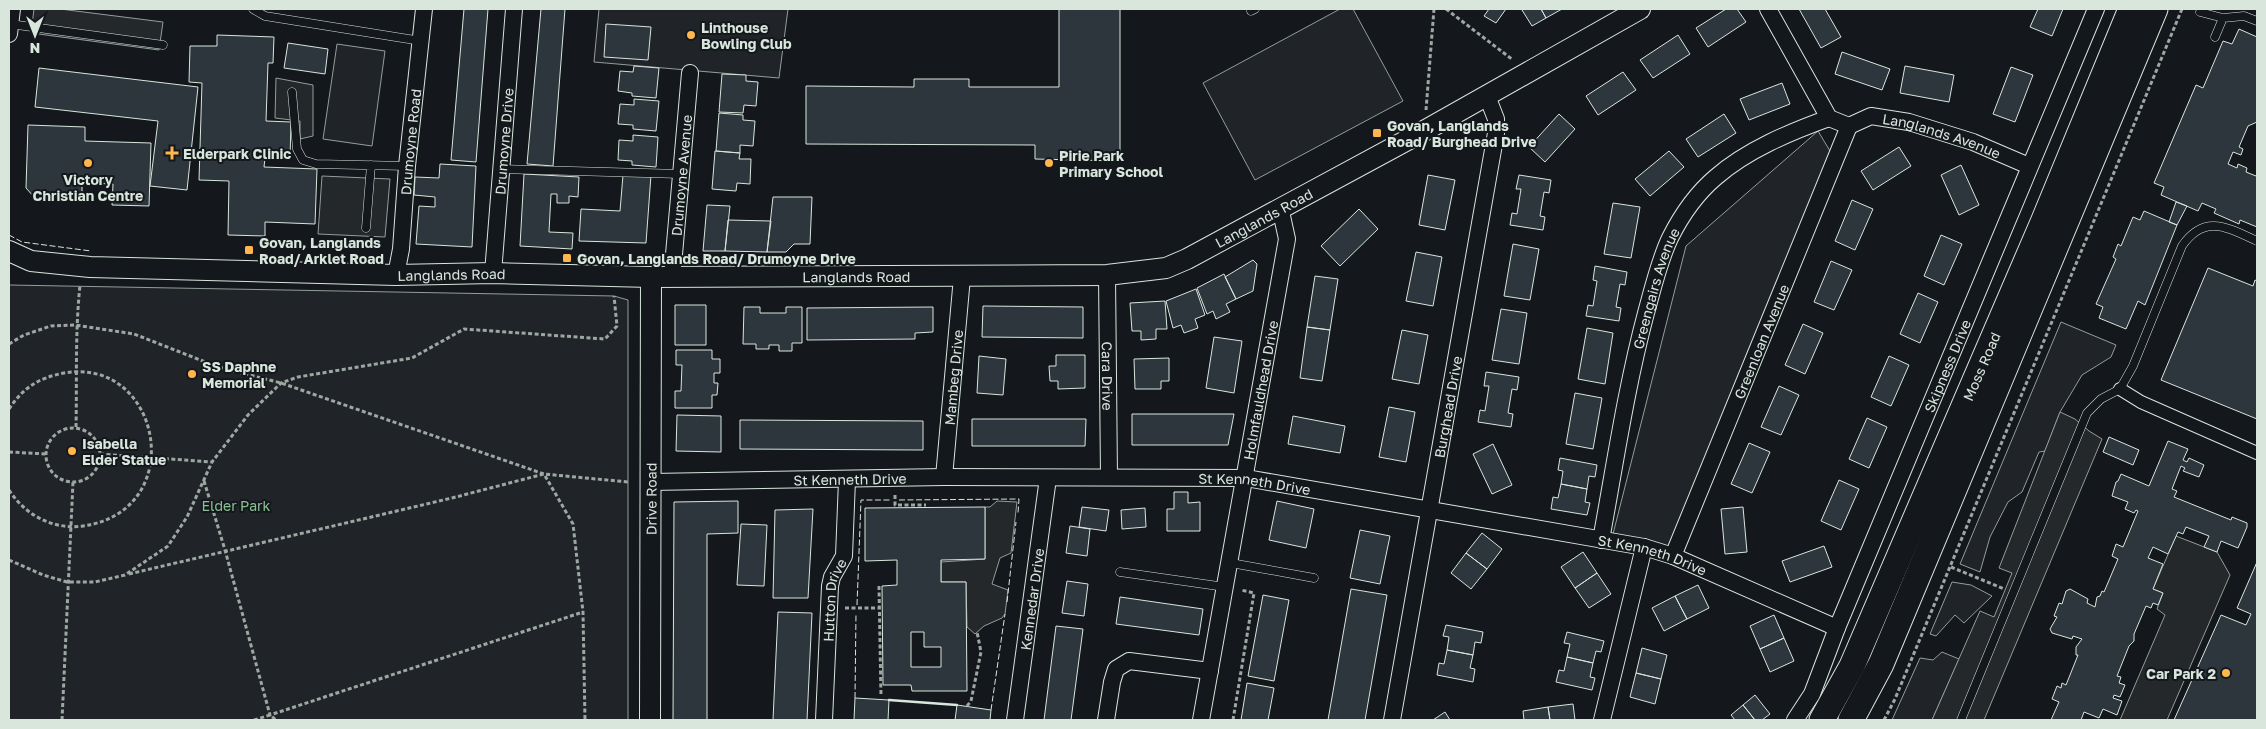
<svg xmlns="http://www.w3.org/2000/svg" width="2266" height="729" viewBox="0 0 2266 729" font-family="'Golos Text',sans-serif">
<rect width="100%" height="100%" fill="#14181c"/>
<!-- green -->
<path fill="#202428" stroke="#939e99" d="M599,9h189l-9,69 -185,-16z
M1340,9h13l50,92 -148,79 -52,-97z
M337,44l48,7 -13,95 -49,-7z
M1818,131l12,20 -158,397 -59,-14 73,-288z
M9,285l605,11 14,4v420h-619z
M2061,322l55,23 -5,12 -29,18 -22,37 -15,39 -6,1 -17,40 -14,10 -18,35 -10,35 -20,-8z
M1952,582l19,3 21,11 -28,27 -9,-8 -19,21 -6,-2z
M1942,652l17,7 -27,61h-40l28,-62 13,2z"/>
<!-- parking -->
<path fill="#24282b" stroke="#939e99" d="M34,9h26l103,13 -4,28 -128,-17z
M276,78l37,7v51l-13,3v-18l-25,-3z
M322,176l68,3 -5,58 -67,-3z
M2060,412l15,7 14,12 13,8 -118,281h-52l48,-109 14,6 18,-44 -13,-5z
M997,501l20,1 -6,51 -11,5 -8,26 16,6 -3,24 -3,4 -18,8 -9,8 -8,-7 -1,-45h-25v-20l44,-3v-52h5z
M2176,536l41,16 13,23 -63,145h-47l45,-105 -8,-6 6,-16 -10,-4z"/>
<!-- building -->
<path fill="#2c363c" stroke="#d8e6dc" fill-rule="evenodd" d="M464,9h24l-12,153 -25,-2z
M541,9h24l-12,157 -26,-2z
M1059,9h61v152l-85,-2v-14l-229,-1v-58l108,1v-8h55v8h90z
M1489,9h17l-10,14 -12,-7z
M1524,9h17l5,9 -14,8 -10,-16z
M1541,9h21l-16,9z
M1726,9h11l9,13 -38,25 -12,-19z
M1799,9h26l16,28 -20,11z
M2038,9h25l-11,27 -22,-9z
M606,24l45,3 -3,33 -44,-3z
M2239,29l18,8v85l-9,4 -9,21 4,2 -2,6 -8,-3 -5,12 9,4 1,-4 9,4 -1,4 10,4 1,-2v53l-17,-7 -1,4 -25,-11 2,-4 -14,-6 -4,8 -37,-16 3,-8 -10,-4 42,-98 7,3 20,-47 9,3z
M217,35l57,2 -1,26h-5l-2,58 25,1 -1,37 -25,-1 -1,9 53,2 -2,55 -50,-2v14l-37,-1 1,-54 -30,-1 3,-97 -13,-1 1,-36h27z
M1678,35l12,19 -37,24 -13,-18z
M288,43l40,6 -3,25 -41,-6z
M1842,52l48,17 -8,21 -47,-16z
M634,66l25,2 -3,30 -24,-2v-3l-14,-2 2,-20 13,1z
M1905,66l49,9 -5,27 -49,-9z
M2011,67l22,8 -18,47 -22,-8z
M39,68l159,19 -11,103 -37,-4 8,-65 -123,-14z
M1623,72l13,18 -38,25 -12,-19z
M722,74l24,1v6l12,1 -2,24 -12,-1 -1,8 -24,-1z
M1782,83l8,21 -41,16 -9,-21z
M634,99l25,2 -3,30 -23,-2v-4l-15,-1 2,-20 14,1z
M719,113l24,2v5l12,1 -2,25 -13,-1v8l-24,-2z
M1559,114l16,15 -30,33 -16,-15z
M1724,114l12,19 -38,24 -12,-18z
M28,125l57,2v14l66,2 -2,63 -37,-1 1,-21 -31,-1v15l-48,-1 -8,-9z
M633,135l25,2 -2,30 -24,-2v-4l-14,-1 1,-20 14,1z
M1899,147l12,19 -38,24 -12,-19z
M715,151l25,2 -1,6h12l-1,25 -13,-1 -1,8 -24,-2z
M1669,151l15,16 -34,29 -15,-17z
M440,164l36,2 -4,81 -56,-3 3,-38 16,1v-10l-21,-2 1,-18 24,1z
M1961,165l18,40 -20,10 -18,-40z
M524,174l55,3 -1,20 -9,-1v7h-12v-9h-6l-2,38 24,1 -1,16 -52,-3z
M623,175h28l-5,68 -67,-2 2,-32 39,2z
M1428,175l27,5 -10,50 -26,-5z
M1519,175l32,5 -2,13 -5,-1 -4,24 5,1 -2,13 -33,-5 2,-12 5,1 4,-25h-5z
M773,197h39l-2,47h-16l-8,8h-19z
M1852,200l21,9 -18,41 -20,-9z
M2176,202l11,4 -10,19 -8,-3z
M1613,203l27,4 -9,51 -27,-4z
M707,205l23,1 -5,45h-22z
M1359,209l19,20 -38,37 -19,-20z
M2144,211l33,14 -32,80 -7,-4 -12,28 -27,-11 4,-11 -7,-3 20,-45 -3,-2 5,-13 3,2 12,-29 7,3z
M728,220l43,1 -4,31 -42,-1z
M1941,235l21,9 -18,41 -20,-9z
M1513,244l26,5 -9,51 -26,-4z
M1416,252l26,5 -9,49 -27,-5z
M1253,260l4,4 -4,27 -17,8 -11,-22z
M1831,261l21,9 -18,40 -20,-8z
M1595,266l32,6 -2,13 -5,-1 -4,23 5,1 -2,13 -33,-5 2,-11 5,1 4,-25 -4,-1z
M2208,268l45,18 2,-6 2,1v138l-96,-39z
M1224,274l12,25 -10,5 4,8 -14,7 -3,-8 -6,3 -10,-26z
M1315,276l23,3 -8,51 -23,-3z
M1196,289l9,26 -10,4 3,9 -14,5 -3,-8 -8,3 -7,-27z
M1918,293l20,9 -18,41 -20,-9z
M1165,301l2,28h-11v10l-15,1v-9h-9l-2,-28z
M675,305h31v40h-31z
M983,306l100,1v31l-101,-1z
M744,307h16v6h26v-6h16v36h-10v8h-13v-6h-10v4h-13v-5h-13z
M933,307v25l-18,1v6l-108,1v-32z
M1501,309l26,4 -8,51 -27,-4z
M1803,324l20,9 -18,41 -20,-9z
M1307,327l23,3 -8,51 -22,-3z
M1587,328l26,5 -8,51 -27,-5z
M1402,330l26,5 -9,49 -27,-5z
M1214,337l28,4 -8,52 -28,-5z
M676,350h36v9h8v14h-6v10h4l-1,12h-5v13h-37v-17h6l1,-26h-6z
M1056,355h29v33l-27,1v-8h-8l-1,-15h7z
M979,356l27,3 -3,36 -26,-2z
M1889,356l20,9 -18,41 -20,-9z
M1169,358v23h-8v8h-26l-1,-30z
M1486,372l33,5 -2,13 -5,-1 -4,24 5,1 -2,13 -33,-5 2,-12 5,1 4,-25h-5z
M1779,386l20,9 -18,40 -20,-8z
M1575,393l27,5 -9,51 -27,-5z
M1389,407l26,5 -9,50 -27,-5z
M1132,414h102l-6,31h-96z
M677,415l44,1v36l-45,-1z
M1293,416l52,10 -5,27 -52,-9z
M1867,418l20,9 -18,41 -20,-9z
M972,419h114l-1,27h-113z
M740,420l183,1v29l-183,-1z
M2109,437l30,13 -6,15 -30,-13z
M2168,441l20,8 -5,11 4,2 2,-4 15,7 -5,12 -16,-6 2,-3 -4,-2 -9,23 5,2 -3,6 57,23 1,-3 15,6v4l-9,21 -17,-7 -4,11 -13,-5 5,-11 -23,-9 -3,7 -5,-2 -10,22 -15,-7 -5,11 15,6 -10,25 10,4 -5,12 -5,-2 -2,5 -5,-2 -12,28v7l-5,5 -12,30 4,1 -2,6 6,2 -5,12 -6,-2 -1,3 9,3 -5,14 -14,-6 -4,9 -15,-6 -3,8h-30l8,-18 -7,-3 5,-13 4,2 1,-5 4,2 12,-30h-2v-8l6,-8 -9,-3 -1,3 -20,-6 -2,-4 7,-12 -3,-1 5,-13 3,1 4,-13 4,-2 18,10 -1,4 8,4 2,-10 3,-1 2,-5 2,1 14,-33 -6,-3 4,-12 7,3 15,-36 -2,-1 -2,3 -9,-4 3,-7 -16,-6 4,-14 2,-1 3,-7 28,12z
M1749,443l21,9 -18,41 -21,-9z
M1493,444l19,41 -20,9 -19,-40z
M1560,458l37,7 -2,12 -6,-1 -2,13 -26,-5 2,-13 -5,-1z
M1839,480l20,9 -18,41 -20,-9z
M1561,484l26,5 -2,13 5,1 -3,12 -36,-6 2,-12 5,1z
M1174,492h14v11l12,-1v29h-33v-22h7z
M738,501v32l-31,1v186h-34l1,-218z
M1277,501l37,8 -8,39 -37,-8z
M985,507v52l-44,1v22h25l1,109h-55l-1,-6h-28l-1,-99 15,-1v-25l-32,1v-53zM911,632h13v15h17v20h-30z
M1082,507l27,3 -3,21 -27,-4z
M1743,507l4,45 -22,2 -4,-45z
M1145,508l1,19 -24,2 -1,-19z
M813,509l-5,89h-35l2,-88z
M741,524l26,1 -3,61 -27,-1z
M1070,526l20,3 -3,27 -21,-3z
M1360,530l30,6 -10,48 -30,-6z
M1482,533l20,16 -15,20 -21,-16z
M1824,546l8,21 -42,15 -8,-21z
M1583,552l14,21 -22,15 -14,-21z
M1466,553l21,16 -16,20 -20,-16z
M2257,562v158h-83l47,-105 25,10 5,-11 -14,-6z
M1597,573l14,21 -22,14 -14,-20z
M1067,581l21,3 -4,32 -22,-3z
M1698,585l11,23 -22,11 -12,-23z
M1351,589l36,6 -22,125h-37z
M1263,595l26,5 -15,81 -26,-5z
M1675,596l12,23 -23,12 -12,-23z
M1120,597l83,12 -4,26 -83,-11z
M778,612l34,1 -5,107h-34z
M1774,615l10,23 -24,11 -10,-23z
M1446,625l37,7 -2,11 -6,-1 -2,13 -26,-5 2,-13 -6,-1z
M1056,626l27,3 -12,91h-27z
M1567,632l37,9 -3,11 -5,-1 -3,12 -26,-6 3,-13 -6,-1z
M1784,638l10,23 -24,11 -10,-23z
M1642,648l25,7 -6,24 -25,-6z
M1447,650l26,5 -3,13 5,1 -2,13 -36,-7 2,-12 5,1z
M1567,657l26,6 -3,14 5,1 -3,12 -36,-8 3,-12 5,1z
M1636,673l25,6 -6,25 -25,-7z
M1247,683l27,5 -6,32h-27z
M1755,695l15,19 -8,6h-7l-12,-15z
M855,698l34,2 -1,20h-34z
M1573,704l2,16h-25l-2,-13z
M957,705l34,5 -1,10h-35z
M1743,705l12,15h-20l-4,-5z
M1548,707l2,13h-26l-1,-9z
M1445,712l5,8h-17z"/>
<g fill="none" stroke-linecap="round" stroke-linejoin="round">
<!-- service casing -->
<g stroke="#d8e6dc" stroke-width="9">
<path id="service" d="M253,9l12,7 156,25
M1251,11l4,-2
M2200,12l23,6 21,-2 13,5
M10,24l153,21
M2215,37l8,-19
M292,92l5,57 6,11 13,4 91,2
M501,169l180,5
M366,228l5,-63
M1231,563l83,15
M1120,572l105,15
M1961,720l126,-307 14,-14 19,-10 13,-23 49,-120c23,-33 46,-18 75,-5"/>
</g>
<!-- pedestrian casing -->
<g stroke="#d8e6dc" stroke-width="14">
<path id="pedestrian" d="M2120,389l21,13 116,51"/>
</g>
<!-- minor casing -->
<g stroke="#d8e6dc" stroke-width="18">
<g id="minor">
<path id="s1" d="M1768,9l61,109 20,8 22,-10 38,6 64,20 56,24"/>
<path d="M9,34l3,-25"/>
<path id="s2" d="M493,273l21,-264"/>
<path id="s3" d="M396,275l5,-26 6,-83 17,-157"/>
<path id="s4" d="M1107,275l2,202"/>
<path id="s5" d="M672,277l18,-204"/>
<path id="s6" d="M944,477l18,-200"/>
<path id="s7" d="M651,482l293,-5 302,1 398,69 29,9 164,72"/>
<path id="s8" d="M1601,540c14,-76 25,-152 45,-227 7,-25 13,-52 24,-75 11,-22 27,-45 46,-61 31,-27 74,-45 113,-59"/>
<path id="s9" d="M1673,556l176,-430"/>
<path id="s10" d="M824,720l6,-134 2,-9 12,-21 3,-76"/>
<path id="s11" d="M1015,720l33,-242"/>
<path d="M1106,720l6,-38 4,-13 13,-8 81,10"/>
<path id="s12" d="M1201,720l86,-481 -7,-32"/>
<path id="s13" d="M1392,720l104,-587v-14l-9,-23"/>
<path d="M1602,720l42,-173"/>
<path id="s14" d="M1795,720l17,-26 25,-66 259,-619"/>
</g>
</g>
<!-- tertiary casing -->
<g stroke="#d8e6dc" stroke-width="22">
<g id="tertiary">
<path id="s15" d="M9,251l22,10 59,6 306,8 97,-2 158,4 456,-2 59,-7 21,-9 237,-128 216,-122"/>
<path id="s16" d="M650,720l1,-443"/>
</g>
</g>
<!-- primary casing -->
<g stroke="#d8e6dc" stroke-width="27">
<g id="primary">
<path id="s17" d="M1822,720l30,-54 192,-446 87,-211"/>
<path d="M1851,720l30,-56 274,-655"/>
</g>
</g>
<!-- path -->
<path stroke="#9da8a2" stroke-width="3" stroke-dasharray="4 2.5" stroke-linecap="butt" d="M1446,9l67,51
M1426,110l8,-101
M9,344l15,-9 27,-9 24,-1 59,9 84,33 63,16 263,91 29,50 10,88 2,108
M9,409c14,-21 29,-31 55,-36 98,-17 126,138 19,153 -30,4 -58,-11 -74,-36
M76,427c1,-47 -1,-95 4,-142
M46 455a27 27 0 1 1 54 0a27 27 0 1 1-54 0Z
M9,452l37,2
M100,454l112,8
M204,481l21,69 45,165 313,-103
M895,495v10h31
M9,560l34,15 24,7h28l30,-7 43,-29 19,-29 25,-55 36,-47 33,-32 17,-6 114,-19 52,-29 141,10 12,-13 -3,-30
M1951,567l53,22
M129,574l323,-76 92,-24 84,8
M879,586l2,110
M845,608h34
M967,706l4,-5 10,-49 -4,-20
M62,720l11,-238
M254,720l16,-5 6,5
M1233,720l21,-127 -13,-3
M1884,720l11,-21 287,-690"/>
<!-- service -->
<use href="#service" stroke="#14181c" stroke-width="8"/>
<!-- pedestrian -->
<use href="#pedestrian" stroke="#14181c" stroke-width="12"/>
<!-- minor -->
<use href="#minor" stroke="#14181c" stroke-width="16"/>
<!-- tertiary -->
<use href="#tertiary" stroke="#14181c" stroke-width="20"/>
<!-- primary -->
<use href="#primary" stroke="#14181c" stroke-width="25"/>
<!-- fence -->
<path stroke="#d8e6dc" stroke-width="1" stroke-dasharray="6 2.5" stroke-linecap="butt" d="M9,235l13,7 69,9
M899,500l120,-1 -1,14
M1007,602l9,-80
M857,605l4,-105h31
M855,698l1,-85
M991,710l14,-96"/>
<!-- wall -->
<path stroke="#d8e6dc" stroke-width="2.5" d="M889,700l68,5"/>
</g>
<!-- markers -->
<g fill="#ffb74d" stroke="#14181c" stroke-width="2">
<circle cx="691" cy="35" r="5"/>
<rect x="1372" y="128" width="10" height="10" rx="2.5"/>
<path d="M169.5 145.5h5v5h5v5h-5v5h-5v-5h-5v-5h5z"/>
<circle cx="88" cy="163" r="5"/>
<circle cx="1049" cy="163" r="5"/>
<rect x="244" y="245" width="10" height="10" rx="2.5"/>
<rect x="562" y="253" width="10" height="10" rx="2.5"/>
<circle cx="192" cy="374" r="5"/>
<circle cx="72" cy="451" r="5"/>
<circle cx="2226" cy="673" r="5"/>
</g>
<g text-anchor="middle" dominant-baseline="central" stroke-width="4" stroke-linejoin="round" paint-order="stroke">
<!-- poi labels -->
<g font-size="14" font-weight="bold" fill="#d8e6dc" stroke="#14181c" text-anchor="start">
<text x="701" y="27">Linthouse<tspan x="701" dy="16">Bowling Club</tspan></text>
<text x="1387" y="125">Govan, Langlands<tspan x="1387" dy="16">Road/ Burghead Drive</tspan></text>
<text x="183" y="153">Elderpark Clinic</text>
<text x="1059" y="155">Pirie Park<tspan x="1059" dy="16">Primary School</tspan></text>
<text x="88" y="179" text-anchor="middle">Victory<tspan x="88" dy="16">Christian Centre</tspan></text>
<text x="259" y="242">Govan, Langlands<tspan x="259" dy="16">Road/ Arklet Road</tspan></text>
<text x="577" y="258">Govan, Langlands Road/ Drumoyne Drive</text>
<text x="202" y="366">SS Daphne<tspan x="202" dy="16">Memorial</tspan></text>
<text x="82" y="443">Isabella<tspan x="82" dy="16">Elder Statue</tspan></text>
<text x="2216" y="673" text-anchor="end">Car Park 2</text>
</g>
<!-- street labels -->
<g font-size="14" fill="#d8e6dc" stroke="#14181c">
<text stroke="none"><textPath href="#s1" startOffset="244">Langlands Avenue</textPath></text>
<text stroke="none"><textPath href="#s2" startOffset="132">Drumoyne Drive</textPath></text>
<text stroke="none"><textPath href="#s3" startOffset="134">Drumoyne Road</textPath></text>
<text stroke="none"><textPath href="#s5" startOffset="102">Drumoyne Avenue</textPath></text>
<text stroke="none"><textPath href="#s15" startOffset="1270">Langlands Road</textPath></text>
<text stroke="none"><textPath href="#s15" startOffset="445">Langlands Road</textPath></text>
<text stroke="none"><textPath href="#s15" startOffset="850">Langlands Road</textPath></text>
<text stroke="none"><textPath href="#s8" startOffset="258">Greengairs Avenue</textPath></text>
<text stroke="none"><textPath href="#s9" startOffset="232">Greenloan Avenue</textPath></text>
<text stroke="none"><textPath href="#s14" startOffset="386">Skipness Drive</textPath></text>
<text stroke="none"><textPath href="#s17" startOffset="388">Moss Road</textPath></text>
<text stroke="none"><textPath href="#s4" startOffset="101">Cara Drive</textPath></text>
<text stroke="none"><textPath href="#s6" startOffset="100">Mambeg Drive</textPath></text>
<text stroke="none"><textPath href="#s12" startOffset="335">Holmfauldhead Drive</textPath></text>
<text stroke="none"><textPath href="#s13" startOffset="318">Burghead Drive</textPath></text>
<text stroke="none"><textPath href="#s7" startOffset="199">St Kenneth Drive</textPath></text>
<text stroke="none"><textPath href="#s7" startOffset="604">St Kenneth Drive</textPath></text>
<text stroke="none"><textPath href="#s16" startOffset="221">Drive Road</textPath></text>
<text stroke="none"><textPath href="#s7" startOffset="1009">St Kenneth Drive</textPath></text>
<text stroke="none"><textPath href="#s11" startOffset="122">Kennedar Drive</textPath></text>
<text stroke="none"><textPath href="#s10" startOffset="121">Hutton Drive</textPath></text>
</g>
<!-- park labels -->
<g font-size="14" fill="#8ac095" stroke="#14181c">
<text x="236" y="505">Elder Park</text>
</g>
</g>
<!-- border -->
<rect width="2266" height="729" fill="none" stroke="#d8e6dc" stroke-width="20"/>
<!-- north arrow -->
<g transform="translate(35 35) rotate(180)" stroke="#14181c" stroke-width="4" paint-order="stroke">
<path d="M0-4L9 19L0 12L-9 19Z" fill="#d8e6dc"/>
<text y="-8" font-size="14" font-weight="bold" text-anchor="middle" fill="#d8e6dc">N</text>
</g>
</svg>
